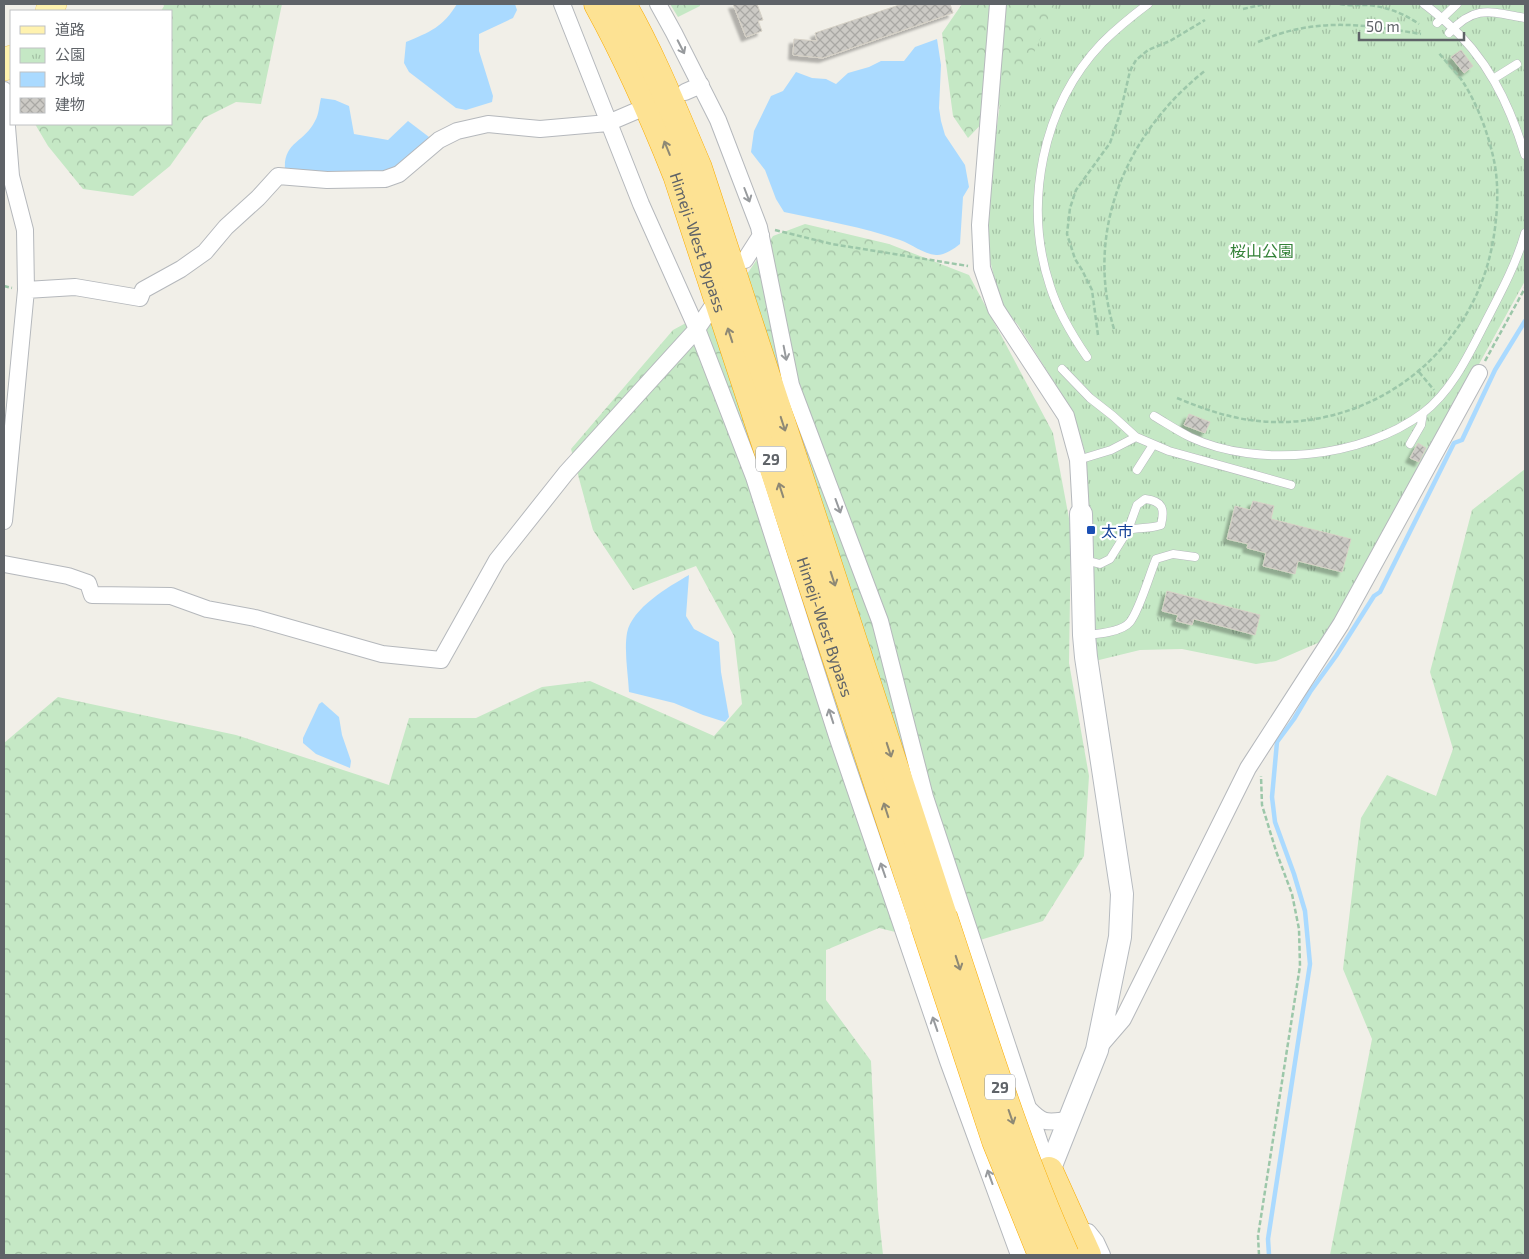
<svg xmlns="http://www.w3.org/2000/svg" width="1529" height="1259" viewBox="0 0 1529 1259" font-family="'Exo 2','Noto Sans JP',sans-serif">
<defs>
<pattern id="forest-crowns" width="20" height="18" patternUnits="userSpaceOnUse" patternTransform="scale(1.25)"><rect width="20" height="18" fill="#c5e8c5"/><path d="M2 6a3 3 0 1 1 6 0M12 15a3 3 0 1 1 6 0" fill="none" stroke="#a3c0a4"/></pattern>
<pattern id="park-tufts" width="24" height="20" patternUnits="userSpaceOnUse" patternTransform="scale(1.25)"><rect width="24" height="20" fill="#c5e8c5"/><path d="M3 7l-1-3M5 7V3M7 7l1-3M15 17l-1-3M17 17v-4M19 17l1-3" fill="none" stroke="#a3c0a4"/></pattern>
<pattern id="building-cross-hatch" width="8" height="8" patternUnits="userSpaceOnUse" patternTransform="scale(1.25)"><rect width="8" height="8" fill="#cccac5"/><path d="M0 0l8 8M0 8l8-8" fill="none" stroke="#a9a8a4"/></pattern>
<filter id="shadow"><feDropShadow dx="-4.5" dy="4.5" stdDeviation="1" flood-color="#0004"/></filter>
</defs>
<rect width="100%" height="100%" fill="#f1efe8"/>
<!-- forest -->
<path fill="url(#forest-crowns)" d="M163,4h119l-21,100 -25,-2 -32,16 -34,48 -37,30 -50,-7 -35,-43 -13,-22h136v-113h-10l3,-5z
M670,4h30v2l-22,11z
M962,4h102l-31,66 -65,68 -15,-22 -11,-83z
M805,224l84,20 80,31 84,158 18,96 -2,134 20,113 -5,80 -41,65 -86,26 -78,-19 -53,22v50l45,61 7,148 5,46h-879v-512l54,-46 178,38 153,50 20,-67h67l66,-31 48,-6 124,55 28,-32 -8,-68 -38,-70 -63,24 -40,-60 -22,-81 102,-119 57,-31 43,-63z
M1525,469v786h-195l42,-216 -29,-70 18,-151 26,-43 49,21 17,-47 -23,-77 42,-162z"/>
<!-- park -->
<path fill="url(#park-tufts)" d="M1056,4h469v277l-198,358 -51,22 -20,3 -74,-15 -42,1 -45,11 -6,-152 -4,-57 -12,-40 -55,-87 -17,-20 -14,-57 7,-100 7,-52 24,-24z"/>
<!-- water -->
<path fill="#aadaff" d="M457,4h58l2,6 -4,8 -34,16v17l14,45 -1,6 -26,8 -10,-2 -47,-36 -5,-9 2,-21c24,-10 37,-15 51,-38z
M937,39l4,26 -2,43 2,13 4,14 20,30 4,22 -6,10 -3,47c-6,5 -17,12 -24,11 -13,-1 -24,-11 -36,-15 -37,-13 -78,-20 -116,-28l-8,-13 -11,-29 -14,-18 3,-21 17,-35 12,-5 13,-19 16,6 14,1 10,5 12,-11 21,-6 12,-6h23l11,-14z
M321,98l14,2 14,6 5,28 34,6 20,-19 21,16 -6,10 -27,23 -51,6 -60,-6c-2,-28 19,-27 30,-49 4,-6 4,-16 6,-23z
M689,575l-3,41 8,13 25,13 2,30 8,45 -4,5 -22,-7 -29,-12 -45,-11c-1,-19 -5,-41 -2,-59 5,-25 41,-46 62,-58z
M322,702l17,15 3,18 9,26 -1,7 -34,-14 -13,-11v-5l16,-34z"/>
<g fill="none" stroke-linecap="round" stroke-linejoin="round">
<!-- stream -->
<path stroke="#aadaff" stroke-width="4.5" d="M1269,1255l-1,-16 42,-275 -5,-53 -11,-37 -19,-52 -3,-25 5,-55 17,-23 16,-27 26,-36 38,-60 6,-4 74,-149 8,-3 33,-70 30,-49"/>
</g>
<!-- building -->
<path fill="url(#building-cross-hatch)" stroke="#d6d1c6" filter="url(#shadow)" d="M733,4h24l6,16 -5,1 4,10 -16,6z
M902,4h48l3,9 -130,45 -30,-3 1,-16 23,2 -2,-8z
M1461,50l12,16 -9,7 -13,-16z
M1189,414l21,8 -5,11 -21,-8z
M1418,443l8,5 -7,14 -9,-4z
M1253,501l21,5 -3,13 80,20 -9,33 -44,-11 -3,13 -32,-8 3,-13 -19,-5 1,-4 -21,-5 8,-33 15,4z
M1167,591l93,24 -5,20 -61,-16 -2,6 -16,-4 2,-6 -16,-4z"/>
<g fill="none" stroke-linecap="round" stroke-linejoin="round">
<!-- lane casing -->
<g stroke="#b5b8bc" stroke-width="9">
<path id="lane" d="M1424,4c7,5 14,11 21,17 42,36 64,82 80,134
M1437,23l20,-19
M1449,33c26,-29 42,-21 76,-15
M1493,79l24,-15
M1087,357c-15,-22 -29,-45 -37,-71 -27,-82 -8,-180 52,-243 14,-14 30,-27 46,-39
M1062,369l28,29 23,18 23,21 33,14 122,34
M1154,416c12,7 24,15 36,21 68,32 173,21 233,-24 29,-22 46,-59 62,-90 15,-29 31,-58 40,-90
M1410,444l11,-19 2,-12
M1078,460l33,-10 25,-13
M1137,470l16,-25
M1085,560l15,4 10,-5 18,-29c11,-3 22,-1 33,-5 4,-16 2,-24 -16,-26l-8,6 -9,25
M1086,635c12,-1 36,-3 44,-13 10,-13 19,-46 26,-63l17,-5 22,3"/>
</g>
<!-- street casing -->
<g stroke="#b5b8bc" stroke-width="18">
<path id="street" d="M562,4l79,200 56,125 57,148 83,259 111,325 71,194
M658,4l16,29 44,87 41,107 32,158 89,236 45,176 124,374
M998,4l-18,221 2,43 14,41 70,107 12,44 3,54
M4,90l7,86 14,54 1,60 -22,231
M685,92l16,-7
M745,260l16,-25
M26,290l49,-3 65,11 3,-8 38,-21 24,-17 21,-25 32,-29 20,-22 49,4 58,-1 14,-5 40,-34 18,-9 31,-7 52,5 68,-6 28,-12
M4,564l64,12 20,7 4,12 79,1 36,13 48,9 127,36 59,6 56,-100 69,-87 131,-144 15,-22
M1098,1048l25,-29 125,-251 93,-144 138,-251
M1028,1108c16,17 19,14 41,12
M1088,1232l8,10 6,13"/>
</g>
<!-- secondary casing -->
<g stroke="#b6babf" stroke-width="24">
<path id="secondary" d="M1021,1255l12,-44 64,-161 23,-113 2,-43 -36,-237 -2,-22 -3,-121"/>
</g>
<!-- primary casing -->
<g stroke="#f2c960" stroke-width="26">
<path id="primary" d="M48,11l6,-7
M4,68l7,-10"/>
</g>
<!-- highway casing -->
<g stroke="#f9ab00" stroke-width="29">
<g id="highway">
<path id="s1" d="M598,4c31,56 55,111 79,171l247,748"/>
<path d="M622,4c30,52 52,108 76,164l245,748"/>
<path d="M1049,1171l38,84"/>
</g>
</g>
<!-- path -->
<path stroke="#9cc7a9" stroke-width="2.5" stroke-dasharray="5 2.5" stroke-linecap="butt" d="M1340,4c9,2 18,1 28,1 19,2 35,8 51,19
M1243,9l22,-5
M1258,42c57,-25 104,-18 163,-8
M775,230l57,14 136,22
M4,286l8,2
M1114,329c-30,-99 13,-197 92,-259
M1098,335l-6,-45 -10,-20 -7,-11 -8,-25 3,-26 6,-18 34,-47 10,-29 10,-43 6,-11 12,-10 22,-9 35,-21
M1485,361l40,-73
M1419,372l15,18
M1177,398c31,13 61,23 95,24 112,3 206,-78 222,-187 4,-26 5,-54 -1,-79 -6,-26 -17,-55 -32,-77 -7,-9 -15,-17 -22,-26
M1259,1255l-1,-19 42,-270 -1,-37 -7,-35 -16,-43 -14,-46 -1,-29"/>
<!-- lane -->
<use href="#lane" stroke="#fff" stroke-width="8"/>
<!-- street -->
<use href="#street" stroke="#fff" stroke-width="16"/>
<!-- secondary -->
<use href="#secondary" stroke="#fff" stroke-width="22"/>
<!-- primary -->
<use href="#primary" stroke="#fff2af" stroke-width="25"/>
<!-- highway -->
<use href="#highway" stroke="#fde293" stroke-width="28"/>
<!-- highway-bridge casing -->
<g stroke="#f9ab00" stroke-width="29" stroke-linecap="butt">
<path id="highway-bridge" d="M943,916c38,114 73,230 122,339
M924,923l72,218 46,114"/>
</g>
<!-- highway-bridge -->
<use href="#highway-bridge" stroke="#fde293" stroke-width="28"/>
</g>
<!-- one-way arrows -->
<defs><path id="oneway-shaft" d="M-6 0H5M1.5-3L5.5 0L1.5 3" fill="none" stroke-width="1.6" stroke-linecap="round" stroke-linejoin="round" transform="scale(1.25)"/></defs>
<g stroke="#979a9d">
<use href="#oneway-shaft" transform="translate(681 47) rotate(63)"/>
<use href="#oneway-shaft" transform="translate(747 195) rotate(69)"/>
<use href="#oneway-shaft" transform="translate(785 353) rotate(79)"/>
<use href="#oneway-shaft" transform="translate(838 506) rotate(70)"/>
<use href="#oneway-shaft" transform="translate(831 716) rotate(-108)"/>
<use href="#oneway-shaft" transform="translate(883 870) rotate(-109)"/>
<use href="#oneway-shaft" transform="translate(935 1024) rotate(-109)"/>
<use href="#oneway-shaft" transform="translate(990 1177) rotate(-110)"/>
</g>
<g stroke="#8e8975">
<use href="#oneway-shaft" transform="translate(667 148) rotate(-112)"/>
<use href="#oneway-shaft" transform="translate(730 335) rotate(-108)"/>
<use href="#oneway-shaft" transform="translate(783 424) rotate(72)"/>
<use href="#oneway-shaft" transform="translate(781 490) rotate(-108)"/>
<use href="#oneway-shaft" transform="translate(833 579) rotate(72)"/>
<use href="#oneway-shaft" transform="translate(889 750) rotate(72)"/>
<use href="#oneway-shaft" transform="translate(886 810) rotate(-108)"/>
<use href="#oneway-shaft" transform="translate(958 963) rotate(72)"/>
<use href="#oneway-shaft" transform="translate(1011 1117) rotate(71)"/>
</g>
<!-- markers -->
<rect fill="#1a4fb4" stroke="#fff" stroke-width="2" x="1086" y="525" width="10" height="10" rx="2.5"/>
<g text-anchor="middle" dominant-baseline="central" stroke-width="4.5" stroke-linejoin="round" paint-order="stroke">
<!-- shield labels -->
<g fill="#fff" stroke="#8f9295" stroke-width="1">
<rect x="756" y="446.5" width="30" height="25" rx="4"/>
<rect x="985" y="1074.5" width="30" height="25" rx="4"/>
</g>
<g font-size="15" font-weight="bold" fill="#5f6368">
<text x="771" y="459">29</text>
<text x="1000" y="1087">29</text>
</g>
<!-- street labels -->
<g font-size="16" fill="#5f6368" stroke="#fff">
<text stroke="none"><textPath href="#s1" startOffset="259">Himeji-West Bypass</textPath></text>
<text stroke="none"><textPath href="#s1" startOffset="664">Himeji-West Bypass</textPath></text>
</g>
<!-- park labels -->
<g font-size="16" fill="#348238" stroke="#fff">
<text x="1262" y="250">桜山公園</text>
</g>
<!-- transit labels -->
<g font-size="16" fill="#164399" stroke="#fff" text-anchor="start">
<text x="1101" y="530">太市</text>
</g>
</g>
<!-- border -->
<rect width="1529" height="1259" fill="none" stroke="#5f6368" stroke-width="10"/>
<!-- legend -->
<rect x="10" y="10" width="162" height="115" fill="#ffffff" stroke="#bfc1c3"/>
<rect x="20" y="26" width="25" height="8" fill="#fff2af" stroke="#bfc1c3"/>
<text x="55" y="35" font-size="15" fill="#5f6368">道路</text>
<rect x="20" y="48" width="25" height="15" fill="url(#park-tufts)" stroke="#bfc1c3"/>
<text x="55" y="60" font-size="15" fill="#5f6368">公園</text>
<rect x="20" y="72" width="25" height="15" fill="#aadaff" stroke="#bfc1c3"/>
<text x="55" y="85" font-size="15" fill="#5f6368">水域</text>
<rect x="20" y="98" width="25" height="15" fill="url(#building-cross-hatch)" stroke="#bfc1c3"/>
<text x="55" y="110" font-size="15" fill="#5f6368">建物</text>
<!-- scale -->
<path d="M1359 32v8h105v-8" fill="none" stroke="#5f6368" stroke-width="2.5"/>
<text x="1366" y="32" font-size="15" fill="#5f6368" stroke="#ffffff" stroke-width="4" paint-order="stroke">50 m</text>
</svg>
